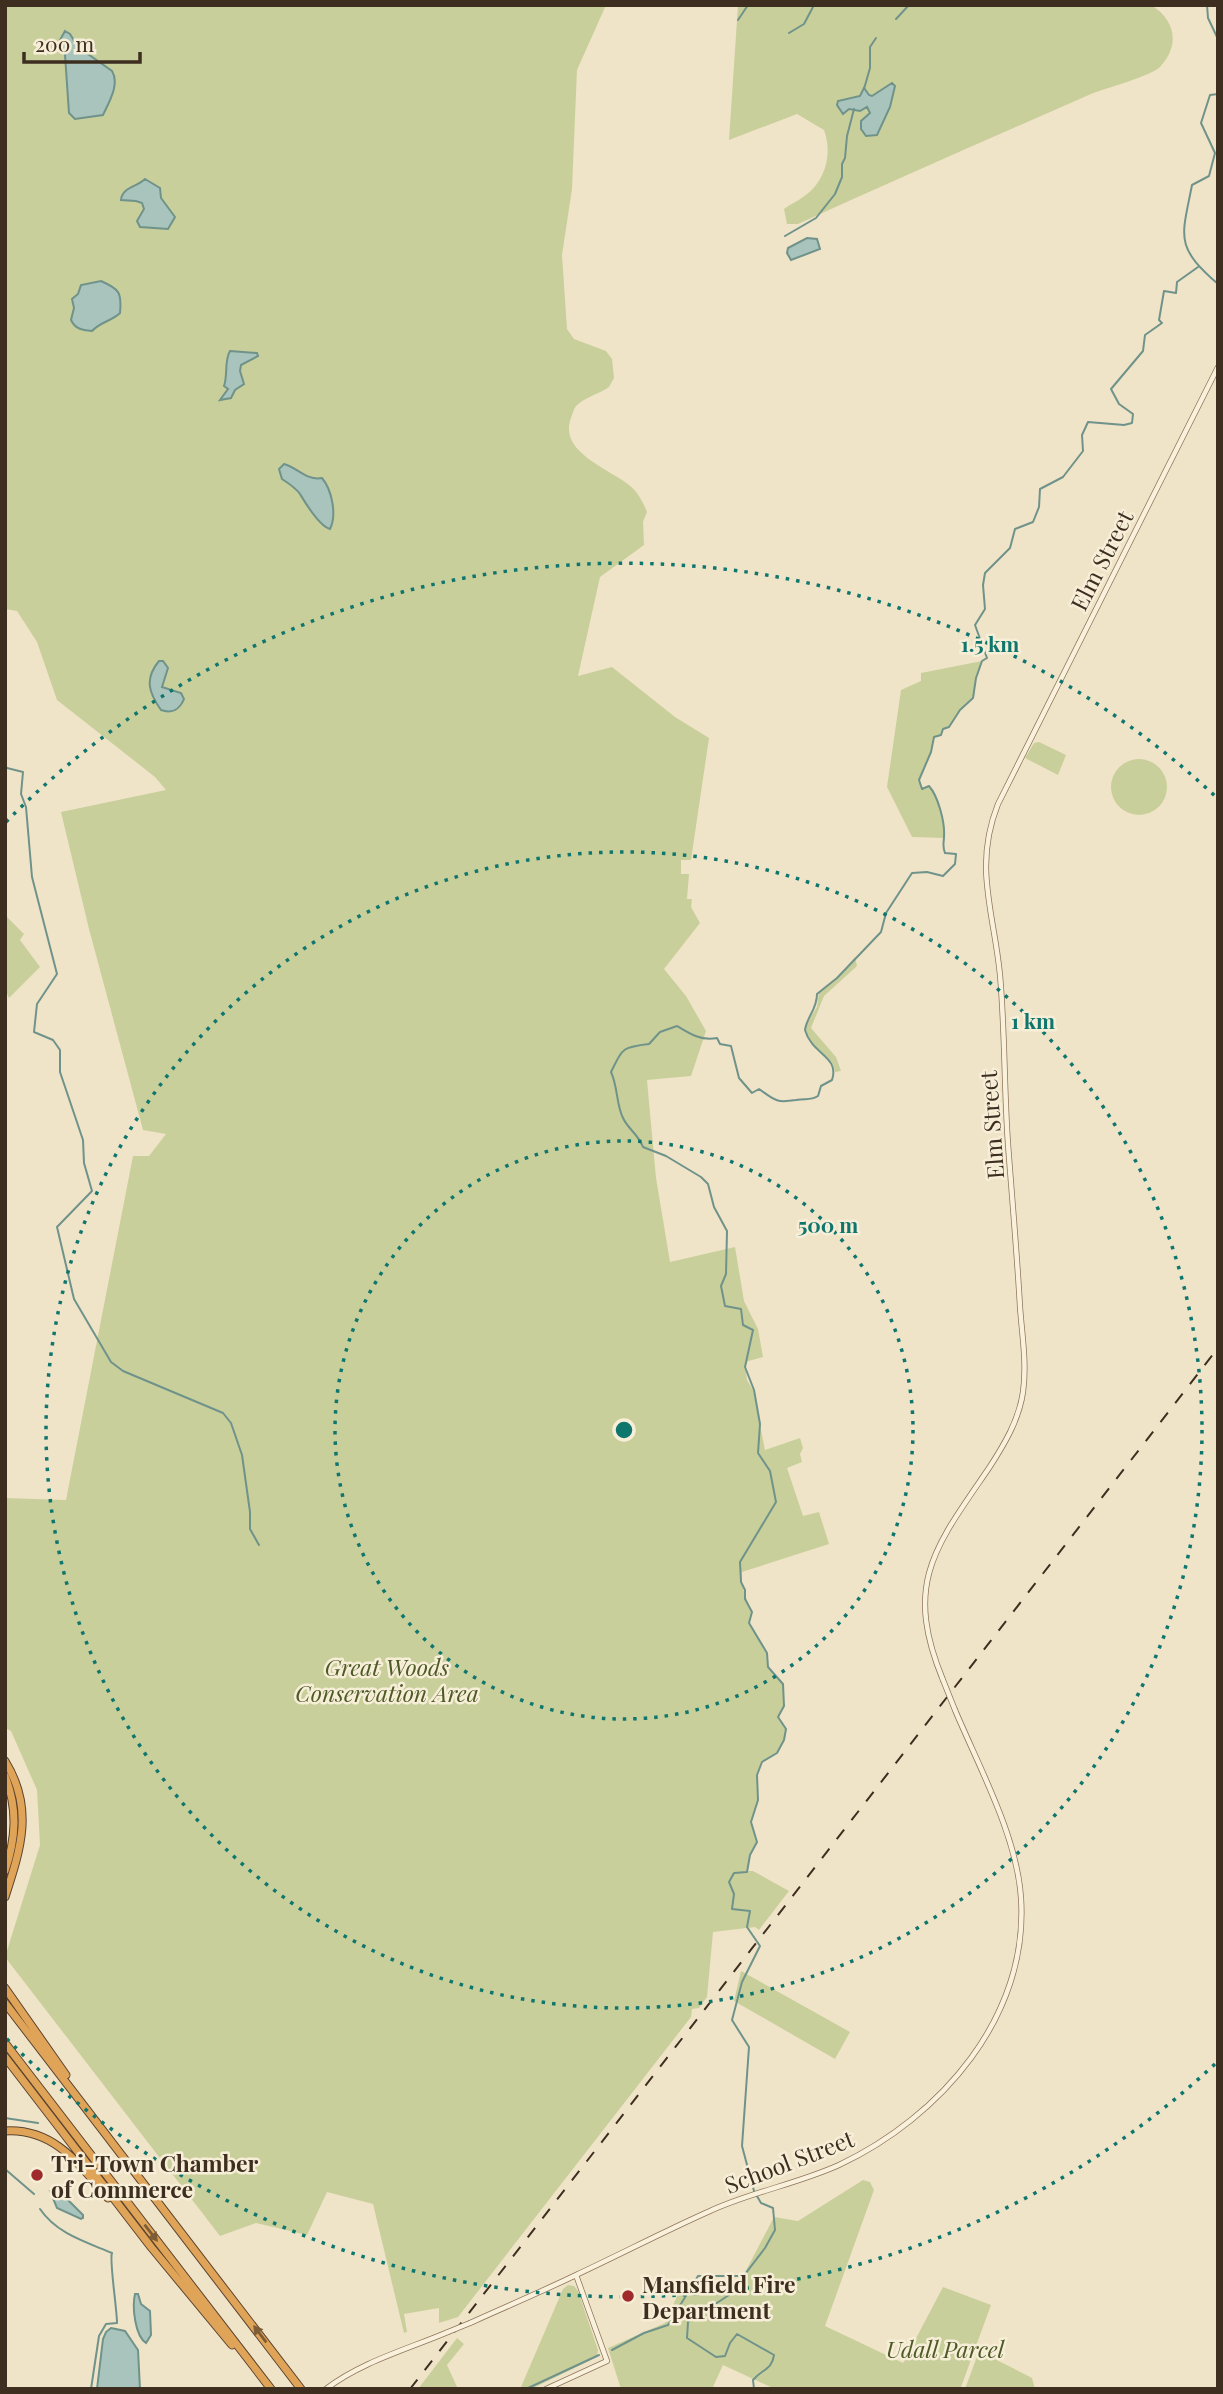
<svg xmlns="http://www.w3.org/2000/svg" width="1223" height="2394" viewBox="0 0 1223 2394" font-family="'Playfair Display',serif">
<rect width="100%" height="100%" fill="#f0e4c8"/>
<!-- green -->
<path fill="#c9cf9b" d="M5,5h601l-29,65 -5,119 -10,66 5,74 7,10 32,12 6,8 2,19 -5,9c-10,7 -24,10 -33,19 -3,4 -4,10 -6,15 -9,32 40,48 59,64 9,7 14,17 18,27l-4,10 1,23 -44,32 -22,99 34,-9 63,50 34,21 -18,122h-10v14h8l-2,25h5l-1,8 9,16 -36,46 22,27 20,35 -15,45 -44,4 9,98 14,84 65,-15 9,54 14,28 5,28 -18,5 2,18 6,10 12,60 35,-12 3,10 -3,6 2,8 -15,6 16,48 16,-4 10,32 -87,28c-2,14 5,27 10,40l-3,11 18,30 1,14 15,17 1,22 -6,11 8,10 -2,13 -7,13 -15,9 -5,13 1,25 -7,22 6,20 -7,13 -3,16h6l36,20 -30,39 -4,-3 -42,5 -6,65 -8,11 -7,1 -1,8 -233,300 -19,6v-15l-35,6 3,18 -3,1 -31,-129 -46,-12 -20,43 -51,-12 -36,13 -215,-279 35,-112 -3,-55 -26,-59 -6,-3v-230l61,2 67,-344h16l17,-22 -23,-4 -54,-201 -28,-117 105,-22 -11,-13 -98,-77 -20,-58 -20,-31 -12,-2z
M738,5h413c25,15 29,41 9,62 -9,9 -54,21 -69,27 -98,43 -196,86 -293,130h-11l-3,-15c6,-5 13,-7 19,-12 22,-14 30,-43 21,-67l-27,-16 -68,26z
M982,661l-6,17 -2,18 -14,14 -11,17 -6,2 -2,6 -7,2 -3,15 -12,28 3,9 7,-3c10,12 14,35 16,52l-33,-1 -25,-50 14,-97 20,-9v-8z
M1039,742l27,13 -8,20 -33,-17 9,-15z
M1111 787a28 28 0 1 1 56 0a28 28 0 1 1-56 0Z
M5,915l19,19 -4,6 20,27 -31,31 -4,-9z
M855,957l2,9 -33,30 -13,32 25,29 5,14 -6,1c-1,-20 -31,-20 -29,-47l11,-18 2,-15 18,-14z
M741,1971l109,61 -15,27 -101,-58z
M863,2180l7,2 4,8 -49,136 78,37 40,-76 48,18 -30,82 3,2h-189l-52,-24 -11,24h-91l-13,-41 57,-25 14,-31 61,-10 34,-65 24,4z
M568,2285l6,1 4,5 20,59 -1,7 -66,32h-15l5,-2 42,-98z
M457,2338l7,6 -17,21 11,24h-40z
M979,2351l53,27 3,11h-70z"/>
<!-- water -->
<path fill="#a9c4bc" stroke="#6f938a" stroke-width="2" d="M65,31l5,3 8,13 34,24c8,13 -3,31 -9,44l-28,4 -6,-6 -4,-58 -5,-15z
M892,83l3,3 -5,21 -13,28 -11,1 -5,-7v-8l9,-8 -3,-6 -7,4 -11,-2 -6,5 -6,-9 1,-4 22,-5 4,-8 5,7 3,1z
M145,179l15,9 1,10 14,19 -7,12 -28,-2 -3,-6 7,-12 -2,-6 -6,-2 -15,-1c1,-13 16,-13 24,-21z
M807,238l10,1 3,10 -29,11 -4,-7 1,-5z
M101,281c18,8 21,11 19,32 -8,8 -20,9 -28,18 -10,-1 -17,-2 -21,-11l3,-12 -2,-9 6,-5 3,-9z
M230,351l27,2 1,3 -17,9 -1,6 4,13 -9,6 -4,8 -11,2 8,-11 -4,-3c4,-11 0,-25 6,-35z
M284,464c14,4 23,17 38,14 10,12 15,37 8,51 -11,-3 -24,-25 -30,-35 -4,-6 -12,-11 -18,-15l-3,-10z
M159,661h4l5,7 -6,19 19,6 3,6c-4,10 -12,15 -23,11 -12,-17 -17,-31 -2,-49z
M58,2190l25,25v3l-2,1 -24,-11 -7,-17z
M135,2294h3l3,10 9,7 1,24 -5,8c-11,-7 -14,-36 -11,-49z
M111,2328l14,3 13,19 2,39h-43l6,-50 3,-7z"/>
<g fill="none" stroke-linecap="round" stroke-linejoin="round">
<!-- stream -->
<path stroke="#6f938a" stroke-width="2" d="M1207,5l1,13 9,19 1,22
M896,19l13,-14
M738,20l10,-15
M789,33l15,-9 10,-19
M864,89l6,-21v-21l6,-9
M1218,94l-8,1 -9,28 14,30 -6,23 -17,9c-10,52 -18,61 26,99
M785,236l31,-18 19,-24 7,-17v-13l3,-6 2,-22 7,-27
M5,765l2,3 16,4 -2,22 5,13 6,70 25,97 -20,30 -3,28 19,8 7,10v22l23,68 1,23 8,28 -35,36 17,72 37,63 12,9 100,42 8,10 11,32 8,57v17l9,16
M5,2118l33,5
M5,2169l29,25
M40,2209c17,25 46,33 72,44 -3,6 5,56 5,70l-11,1 -7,12 -8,53
M612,2350l32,-17 24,-8 30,-49h43
M526,2389l73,-34
M754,2389l-1,-9c9,-11 19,-10 21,-25l-37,-21 -7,9 -5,13 -9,1 -29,-19 1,-16 41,-27 36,-47 10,-18 -2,-22 -12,-5 -7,-12 -12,-45 7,-99 -17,-27 10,-38 18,-36 -13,-19 3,-16 -18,-2 2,-15 -5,-12 5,-9 13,-1 3,-17 7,-13 -6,-20 7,-22 -1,-25 5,-13 15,-9 7,-13 2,-11 -8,-12 6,-11 -1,-22 -15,-17 -1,-14 -18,-30 3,-11 -7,-13v-9l-4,-8 -1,-20 36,-60 -6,-31 -12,-18 2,-29 -6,-34 -9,-23 8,-37 -10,-5 -2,-16 -16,-3 -4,-20 5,-12 1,-43 -13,-24 -6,-23 -7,-7 -35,-21 -23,-9c-5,-13 -15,-18 -20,-29 -7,-14 -5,-31 -12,-46 12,-24 11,-25 38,-28l11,-12 17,-6c13,8 24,15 40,12l3,6 11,2 8,32 13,15 7,-4c17,12 17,14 37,11 10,-2 14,1 22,-4l3,-10 11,-6c8,-24 -20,-25 -27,-50 2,-14 12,-20 12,-36l20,-16 44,-46 5,-19 26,-40 15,-1 16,4 12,-12 1,-10 -11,-1c-3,-7 -1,-10 -1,-17 1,-14 -6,-40 -15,-50l-7,3 -3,-9 12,-28 3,-15 7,-2 2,-6 6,-2 11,-17 13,-12 3,-20 6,-17 5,-3 -12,-33 10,-16 -2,-24 2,-12 25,-25 5,-19 18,-7 6,-15 1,-18 23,-12 20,-26 -1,-16 6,-13 36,3 8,-2 1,-9 -14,-10 -8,-15 32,-38 2,-16 17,-12 -3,-3 5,-29 12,2 1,-11 21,-15"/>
<!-- tertiary casing -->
<g stroke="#8d765c" stroke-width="6">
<path id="tertiary" d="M943,1680c-40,-97 -8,-133 46,-212 15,-23 30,-48 34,-76 4,-28 -1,-57 -3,-85 -3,-54 -8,-109 -12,-163 -4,-56 -3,-113 -8,-169 -6,-63 -27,-108 -2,-171l220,-437
M470,2323c35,-16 71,-31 106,-48 45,-21 89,-44 134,-64 41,-19 87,-27 129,-46 102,-48 190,-149 182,-267 -4,-62 -42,-131 -66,-188
M326,2389c35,-27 82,-40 122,-57
M546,2389l61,-28 -31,-86"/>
</g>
<!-- motorway casing -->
<g stroke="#5b4430" stroke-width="9">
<path id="motorway" d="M5,1761c29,47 16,87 0,136
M5,1776c13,33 11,62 0,95
M5,1988l61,87
M5,2003l296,386
M5,2043l266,346
M5,2057l146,190 81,98
M5,2131c49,-3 74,33 103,67"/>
</g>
<!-- tertiary -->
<use href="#tertiary" stroke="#faf1dc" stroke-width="4.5"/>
<!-- motorway -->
<use href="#motorway" stroke="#e0a458" stroke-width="7"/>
<!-- rail -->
<path stroke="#3d2e20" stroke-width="2" stroke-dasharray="12 12" stroke-linecap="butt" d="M410,2389l808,-1041"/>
<!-- tertiary-bridge casing -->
<g stroke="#8d765c" stroke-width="6" stroke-linecap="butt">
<path id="tertiary-bridge" d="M943,1680l12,30
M448,2332l22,-9"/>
</g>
<!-- tertiary-bridge -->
<use href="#tertiary-bridge" stroke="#faf1dc" stroke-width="4.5"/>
</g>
<!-- one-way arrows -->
<defs><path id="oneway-solid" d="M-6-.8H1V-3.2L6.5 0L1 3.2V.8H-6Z" transform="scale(1.75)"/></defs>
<g fill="#7e5d36">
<use href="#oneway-solid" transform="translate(151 2233) rotate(52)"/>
<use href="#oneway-solid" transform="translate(260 2334) rotate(-127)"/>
</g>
<!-- distance rings -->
<g fill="none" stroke="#0f766e" stroke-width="3.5" stroke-dasharray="3.5 7">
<circle cx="624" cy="1430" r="289"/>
<circle cx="624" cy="1430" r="578"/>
<path d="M1215 2064A867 867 0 0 1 6 2038M6 822A867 867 0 0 1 1215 796"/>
</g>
<!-- markers -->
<g fill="#9e2a2b" stroke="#f7eed8" stroke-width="2.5">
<circle cx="37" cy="2175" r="7"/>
<circle cx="628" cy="2296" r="7"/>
</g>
<g text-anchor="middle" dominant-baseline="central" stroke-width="5" stroke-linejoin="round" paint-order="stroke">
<!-- street labels -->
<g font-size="23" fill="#3d2e20" stroke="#f7eed8">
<text transform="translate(1101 560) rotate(-63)">Elm Street</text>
<text transform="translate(991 1125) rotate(-94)">Elm Street</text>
<text transform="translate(789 2161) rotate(-21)">School Street</text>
</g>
<!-- park labels -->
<g font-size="23" font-style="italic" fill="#4d5a26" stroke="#f7eed8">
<text x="387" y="1666">Great Woods<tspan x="387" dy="26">Conservation Area</tspan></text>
<text x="945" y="2348">Udall Parcel</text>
</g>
<!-- poi labels -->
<g font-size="23" font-weight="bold" fill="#3d2e20" stroke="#f7eed8" text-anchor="start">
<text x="51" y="2162">Tri-Town Chamber<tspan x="51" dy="26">of Commerce</tspan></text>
<text x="642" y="2283">Mansfield Fire<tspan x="642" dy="26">Department</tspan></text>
</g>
</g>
<circle cx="624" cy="1430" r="10" fill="#0f766e" stroke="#f7eed8" stroke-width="3.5"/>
<g font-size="21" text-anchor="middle" font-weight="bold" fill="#0f766e" stroke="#f7eed8" stroke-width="5" stroke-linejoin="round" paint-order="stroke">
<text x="990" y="652">1.5 km</text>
<text x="1033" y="1029">1 km</text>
<text x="828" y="1233">500 m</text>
</g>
<!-- border -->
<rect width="1223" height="2394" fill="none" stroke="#3d2e20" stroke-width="14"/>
<!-- scale -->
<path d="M24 52v10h116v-10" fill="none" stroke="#3d2e20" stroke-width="3.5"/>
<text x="35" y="52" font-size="21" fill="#3d2e20" stroke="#f7eed8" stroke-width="5" paint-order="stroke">200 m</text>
</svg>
